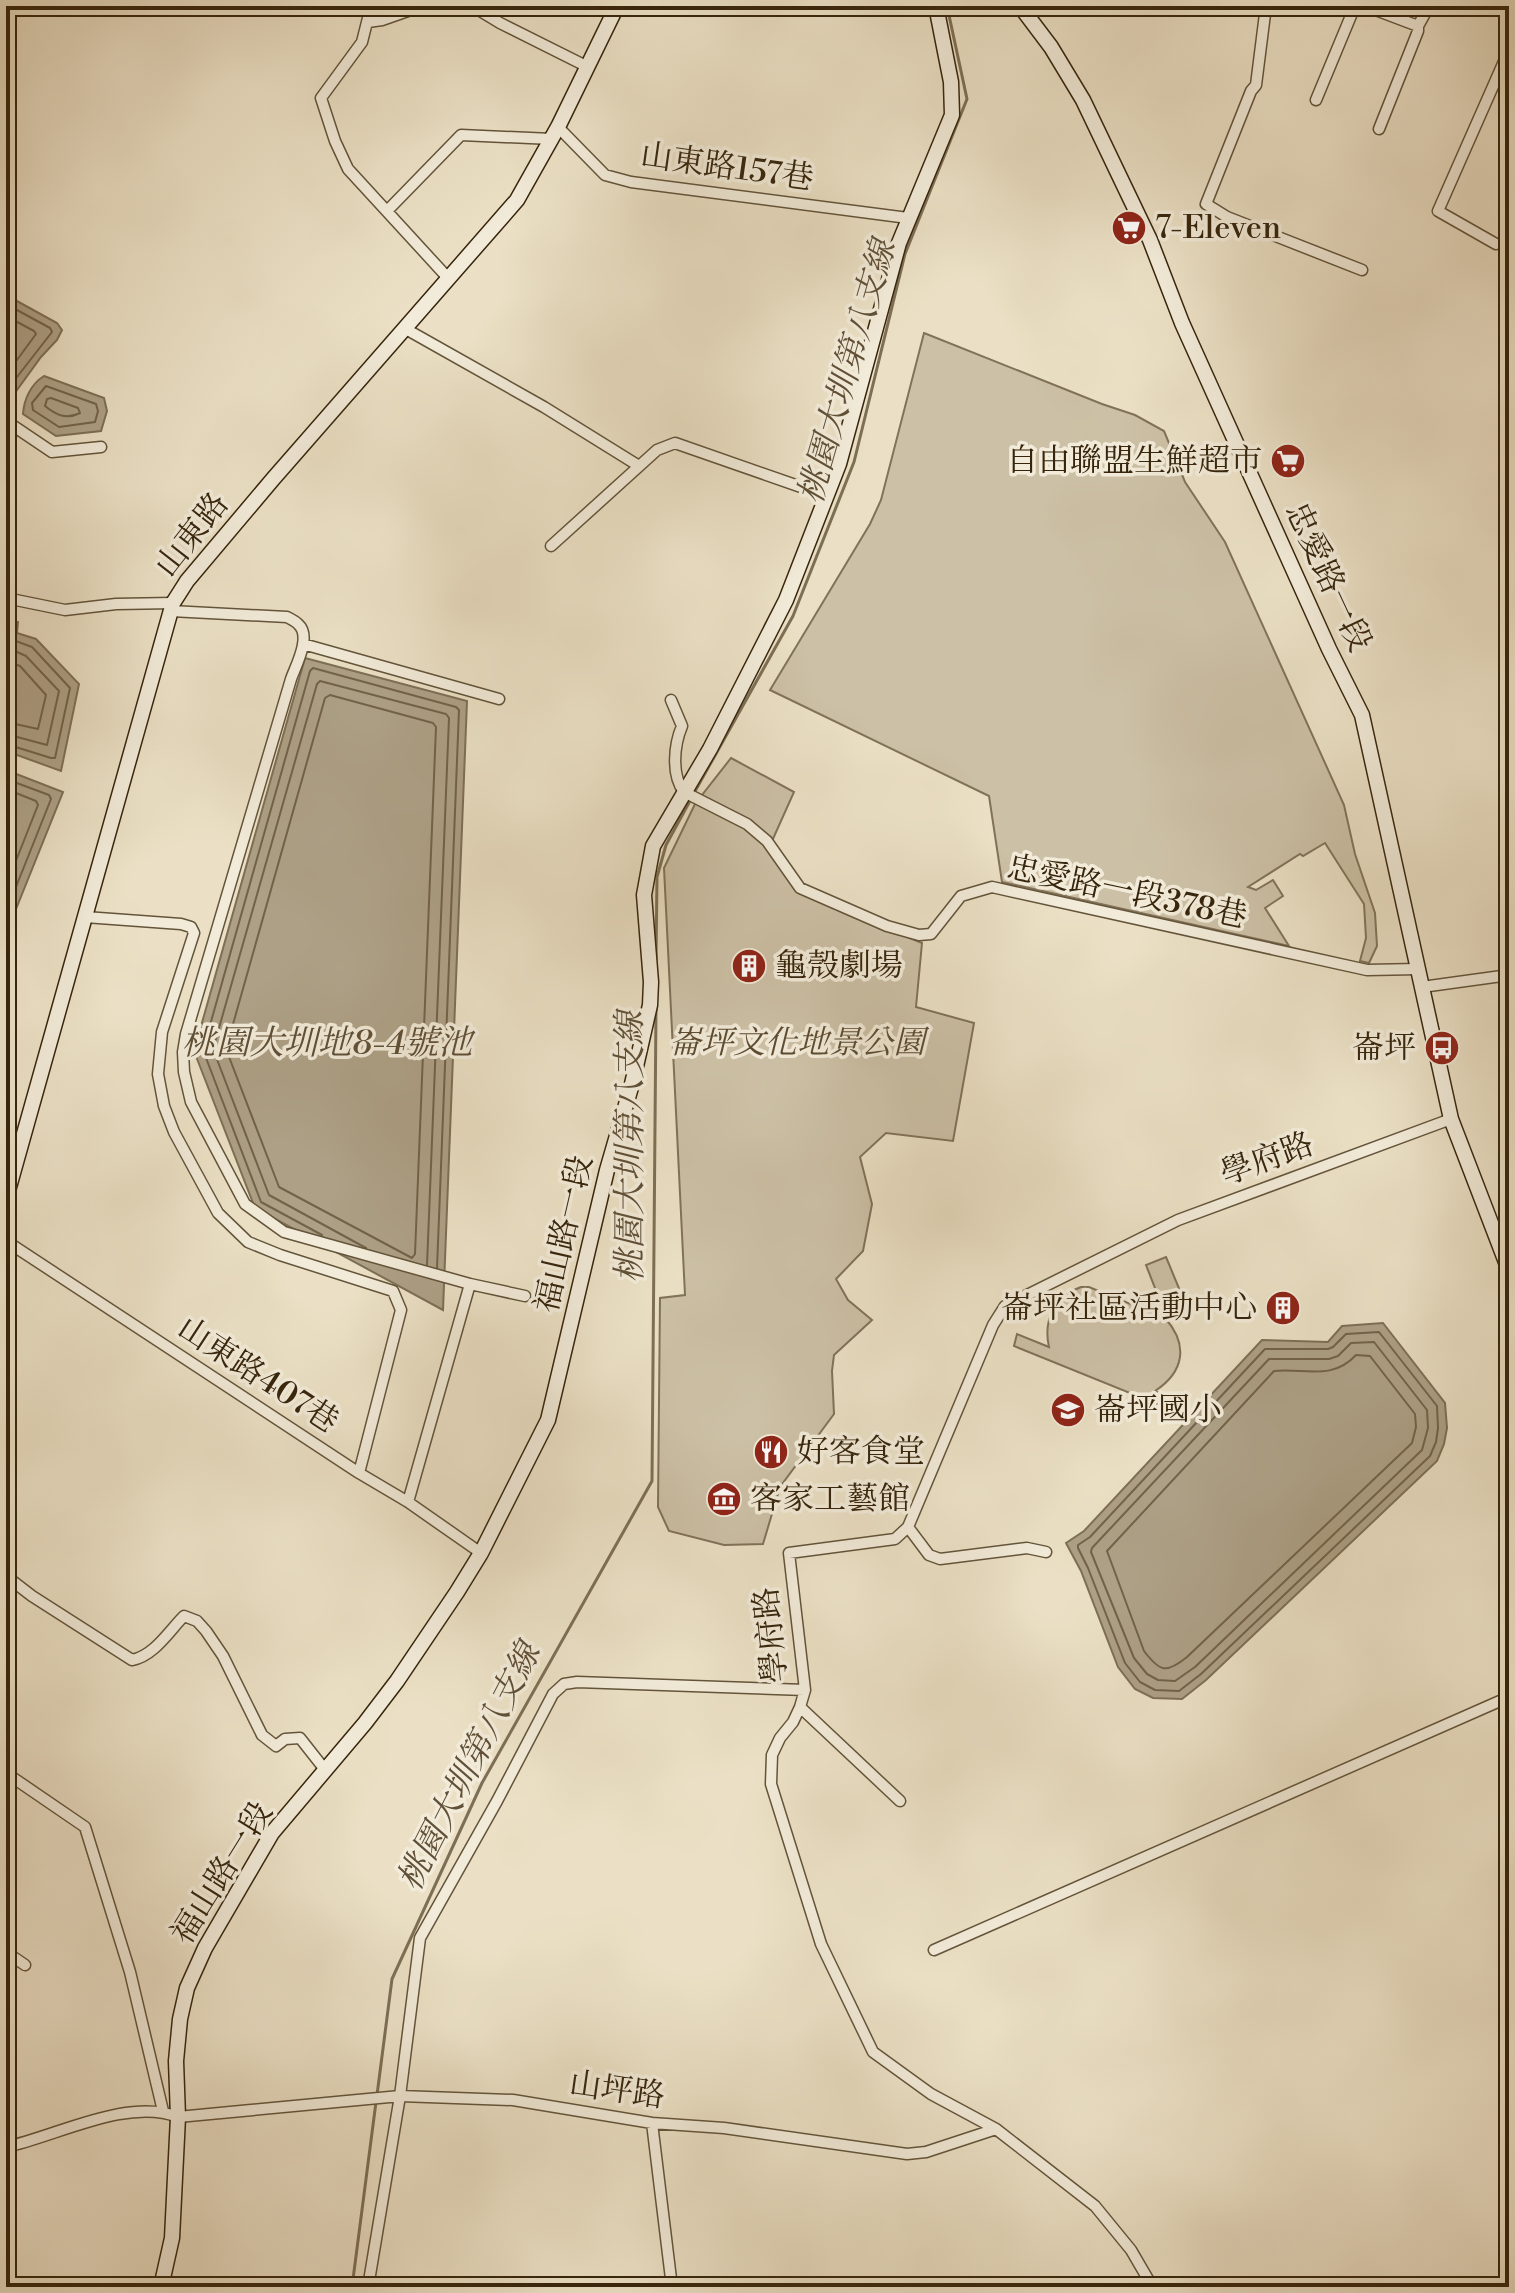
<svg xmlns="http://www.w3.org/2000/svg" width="1515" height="2293" viewBox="0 0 1515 2293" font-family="'Libre Bodoni','Noto Serif TC',serif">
<rect width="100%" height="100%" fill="#ebe0c5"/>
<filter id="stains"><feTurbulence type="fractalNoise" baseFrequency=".0025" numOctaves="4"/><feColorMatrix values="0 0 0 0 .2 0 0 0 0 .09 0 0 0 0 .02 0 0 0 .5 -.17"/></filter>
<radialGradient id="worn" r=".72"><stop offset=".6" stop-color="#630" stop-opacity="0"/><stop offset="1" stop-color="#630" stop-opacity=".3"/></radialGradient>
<!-- green -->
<path fill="#ccc0a6" stroke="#817259" stroke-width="2" d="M924,333l178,71 33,11 29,16 21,51 40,60 119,263 11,49 20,59 2,33 -8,17 -9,-2 6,-23 -2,-34 -39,-61 -22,13 -3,-2 -52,33 8,3 17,-10 10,16 -18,12 24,38 -287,-64 -13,-86 -219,-106 100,-166 11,-24z
M731,758l63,34 -26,58 28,41 126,52 -6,64 58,16 -21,118 -67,-8 -26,24 12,47 -9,47 -27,28 12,21 24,20 -38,35 -2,16 2,43 -54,73 -17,57 -39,1 -55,-14 -11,-24 2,-209 25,-3 -21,-427 31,-64z
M1166,1257l17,41 -21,8 -16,-41z
M1081,1287h8l76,31c24,27 19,54 -10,73l6,3 -4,10 -143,-58 3,-12 32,13c-6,-27 5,-50 32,-60z"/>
<!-- water -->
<path fill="#ada086" stroke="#7d6f55" stroke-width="2" d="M6,295l51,28 5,7 -5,10 -16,17 -27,37 -8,2z
M44,376l60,22 3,13 -6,20 -45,5 -33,-22c1,-15 8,-30 21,-38z
M6,620l12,2 -1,11 19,6 43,45 -18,87 -55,-20z
M305,658l162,43 -24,609 -188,-102 -61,-157z
M6,770l57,22 -57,142z
M1383,1323l62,80 2,25 -3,16 -7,17 -231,219 -24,19 -29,-1 -18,-9 -17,-22 -37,-96 -15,-28 18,-12 178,-191 66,2 14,-16z"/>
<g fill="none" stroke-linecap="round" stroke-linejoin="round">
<!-- shore -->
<path stroke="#726249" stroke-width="2" d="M6,304l44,24 2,4 -42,54 -4,2
M6,316l28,15 2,3 -30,41
M46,386l50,18 2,7 -3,11 -36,5 -26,-17 -1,-7z
M51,398l27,10 2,5c-14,7 -24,2 -35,-7l2,-7z
M6,628l7,12 19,7 38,41 -15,70h-4l-45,-14
M6,647l20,9 33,35 -12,54 -41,-11
M6,661l14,5 26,29 -8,34 -32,-7
M330,695l103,28 3,4 -21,527 -3,4 -133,-71 -53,-138 99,-351z
M6,779l43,16 2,4 -45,113
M6,789l30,12 2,4 -32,81
M322,1235l-61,-33 -58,-152 107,-379 3,-3 143,39 3,3 -22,558
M366,1248l-97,-53 -56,-146 104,-365 3,-3 126,33 3,4 -22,547
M1379,1332l58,74 1,22 -2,14 -6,14 -229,218 -22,17 -24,-1 -15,-8 -15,-19 -37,-95 -10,-20v-3l12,-8 175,-188h63l5,-2 13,-13z
M1374,1342l53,68 1,18 -6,22 -227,217 -20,14 -17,-1 -11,-6 -13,-16 -43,-106 1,-4 177,-189h60l9,-3 13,-13z
M1356,1355l14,1 45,58 1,13 -4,16 -225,214c-21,17 -27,15 -43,-6l-37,-100 167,-180c31,-3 58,10 82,-16z"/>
<!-- stream -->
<path stroke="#7d6f55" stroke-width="3" d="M694,793l99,-177 61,-154 51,-208 62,-155 -20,-93
M656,960l1,-83 9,-32 25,-46
M377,2095l15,-116 90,-196 170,-302 4,-473
M352,2287l24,-185"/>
<!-- street casing -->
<g stroke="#63543a" stroke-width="13">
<path id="street" d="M371,6l-9,36 -41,56 14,43 13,28 100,109
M472,6l28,17 86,43
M1266,6l-10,79 -5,6 -45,113 21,13 135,53
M1365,6l53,20
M368,22l14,-2 40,-14
M1316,100l39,-94
M558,127l47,48 26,7 277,36
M1379,129l39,-98v-5l11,-20
M387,211l74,-76 91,4
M1496,244l-58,-33 71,-161
M404,328l140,79 95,59
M6,418l3,5 43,29 49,-5
M551,546l106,-96 18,-7 152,53
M6,598l59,12 51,-6 57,-1
M171,611l116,6c4,2 8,4 11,7 14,12 -2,41 -7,55l-105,355 -3,18 1,20 7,30 54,102 39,28 186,52 55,12
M303,644l196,55
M671,700l11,26c-8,19 -11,49 2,66l63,32 20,17 33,47 87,38 32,9 12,-1 30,-38 31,-9 375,83 51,-1
M85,917l96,7 10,3 3,6 -32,99 -4,42 6,32 10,26 44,81 30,29 32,13 113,36 8,19 -42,163
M1422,987l87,-12
M6,1241l353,232 49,29 73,51
M408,1502l62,-218
M908,1527l21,28 11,4 87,-11 19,4
M6,1576l26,20 100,64c22,-4 37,-29 52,-44l13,5 9,10 17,25 39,79 14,11 9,-7 15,-1 26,33
M800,1707l100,94
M6,1773l79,54 45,145 33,139
M934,1950l575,-253
M6,1952l19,13
M652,2123l20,164
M996,2129l-65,-35 -58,-42 -52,-108 -50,-160 1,-29 8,-17 13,-16 7,-15 5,-17 -16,-137 106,-14 13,-12 85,-202 12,-19 173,-86 273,-101
M6,2147c51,-11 122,-50 172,-30l222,-21 113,4 139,23 72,5 183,26 19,-2 70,-23 99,77 36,44 21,36 3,1
M368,2287l32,-191 20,-158 77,-137 56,-107 11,-10 13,-2 228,8"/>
</g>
<!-- secondary casing -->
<g stroke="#36250c" stroke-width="17">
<path id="secondary" d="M1020,6l31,41 32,53 67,140 32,83 147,326 33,66 89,404 58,151
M6,1198l167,-595 14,-22 86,-102 244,-279 41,-73 59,-121
M161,2287l11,-49 6,-121 -2,-56 4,-42 7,-31 18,-40 67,-115 93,-110 32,-42 60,-89 24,-39 67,-133 59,-250 25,-86 18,-79 1,-23 -7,-87 9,-49 57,-97 76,-149 53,-136 60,-221 53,-128 -1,-33 -15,-76"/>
</g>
<!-- street -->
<use href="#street" stroke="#f2ebd9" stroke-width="10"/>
<!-- secondary -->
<use href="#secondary" stroke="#f2ebd9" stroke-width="14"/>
</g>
<!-- icons -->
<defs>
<g id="supermarket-disc" transform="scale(1.8)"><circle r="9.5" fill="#8f2418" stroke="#f2ebd9"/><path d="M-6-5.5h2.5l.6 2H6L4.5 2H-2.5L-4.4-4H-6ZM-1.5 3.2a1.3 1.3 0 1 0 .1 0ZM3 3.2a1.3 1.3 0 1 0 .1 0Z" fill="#fff"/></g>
<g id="building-disc" transform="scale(1.8)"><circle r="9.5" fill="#8f2418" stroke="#f2ebd9"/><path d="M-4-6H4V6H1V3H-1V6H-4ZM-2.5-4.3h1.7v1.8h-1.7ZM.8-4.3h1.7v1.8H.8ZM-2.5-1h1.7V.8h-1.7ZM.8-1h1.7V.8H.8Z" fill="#fff"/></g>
<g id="bus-disc" transform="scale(1.8)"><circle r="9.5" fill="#8f2418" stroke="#f2ebd9"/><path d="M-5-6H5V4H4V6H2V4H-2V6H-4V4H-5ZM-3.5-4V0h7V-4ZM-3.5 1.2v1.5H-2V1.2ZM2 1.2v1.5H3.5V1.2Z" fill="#fff"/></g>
<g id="school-disc" transform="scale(1.8)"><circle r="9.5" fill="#8f2418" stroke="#f2ebd9"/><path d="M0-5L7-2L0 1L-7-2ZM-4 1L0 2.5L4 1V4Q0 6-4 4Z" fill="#fff"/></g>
<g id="restaurant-disc" transform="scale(1.8)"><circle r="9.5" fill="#8f2418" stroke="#f2ebd9"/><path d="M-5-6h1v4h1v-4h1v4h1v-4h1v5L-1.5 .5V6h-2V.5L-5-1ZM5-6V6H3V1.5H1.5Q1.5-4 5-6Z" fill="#fff"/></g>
<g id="museum-disc" transform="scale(1.8)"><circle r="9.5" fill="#8f2418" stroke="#f2ebd9"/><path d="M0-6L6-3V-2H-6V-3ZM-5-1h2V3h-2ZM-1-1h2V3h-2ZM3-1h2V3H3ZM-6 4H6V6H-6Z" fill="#fff"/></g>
</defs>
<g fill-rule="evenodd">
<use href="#supermarket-disc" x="1129" y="228"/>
<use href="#supermarket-disc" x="1288" y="461"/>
<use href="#building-disc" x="749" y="966"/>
<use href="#bus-disc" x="1442" y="1048"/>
<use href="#building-disc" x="1283" y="1308"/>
<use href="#school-disc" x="1068" y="1410"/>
<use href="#restaurant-disc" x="771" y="1452"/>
<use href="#museum-disc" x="724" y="1499"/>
</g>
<g text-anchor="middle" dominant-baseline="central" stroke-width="7" stroke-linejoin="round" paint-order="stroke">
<!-- street labels -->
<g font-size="32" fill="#36250c" stroke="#f2ebd9">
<text transform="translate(727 167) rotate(8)">山東路157巷</text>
<text transform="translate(192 535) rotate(-52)">山東路</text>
<text transform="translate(1328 577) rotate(65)">忠愛路一段</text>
<text transform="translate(1127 892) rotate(12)">忠愛路一段378巷</text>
<text transform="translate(1267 1159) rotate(-20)">學府路</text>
<text transform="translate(564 1234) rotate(-77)">福山路一段</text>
<text transform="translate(258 1375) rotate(33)">山東路407巷</text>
<text transform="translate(771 1635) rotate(-96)">學府路</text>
<text transform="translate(222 1873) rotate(-58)">福山路一段</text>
<text transform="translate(617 2090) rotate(8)">山坪路</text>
</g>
<!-- poi labels -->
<g font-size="32" fill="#36250c" stroke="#f2ebd9" text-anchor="start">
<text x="1155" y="228">7-Eleven</text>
<text x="1262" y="461" text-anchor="end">自由聯盟生鮮超市</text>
<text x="775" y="966">龜殼劇場</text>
<text x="1416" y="1048" text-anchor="end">崙坪</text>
<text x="1257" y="1308" text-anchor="end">崙坪社區活動中心</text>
<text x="1094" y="1410">崙坪國小</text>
<text x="797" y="1452">好客食堂</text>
<text x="750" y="1499">客家工藝館</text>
</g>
<!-- park labels -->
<g font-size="32" font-style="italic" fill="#5c4c32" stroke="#f2ebd9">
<text x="797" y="1043">崙坪文化地景公園</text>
</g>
<!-- water labels -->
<g font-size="34" font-style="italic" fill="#605037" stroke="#f2ebd9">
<text transform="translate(848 372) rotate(-74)">桃園大圳第八支線</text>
<text x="327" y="1044">桃園大圳地8-4號池</text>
<text transform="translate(631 1147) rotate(-90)">桃園大圳第八支線</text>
<text transform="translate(470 1767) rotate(-63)">桃園大圳第八支線</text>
</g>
</g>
<!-- margin -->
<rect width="1515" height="2293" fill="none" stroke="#ebe0c5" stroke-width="32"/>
<rect x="8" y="8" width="1499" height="2277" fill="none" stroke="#36250c" stroke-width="4"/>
<rect x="16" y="16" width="1483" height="2261" fill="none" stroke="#36250c" stroke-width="2"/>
<rect width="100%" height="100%" filter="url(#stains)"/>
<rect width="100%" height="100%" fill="url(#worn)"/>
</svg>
